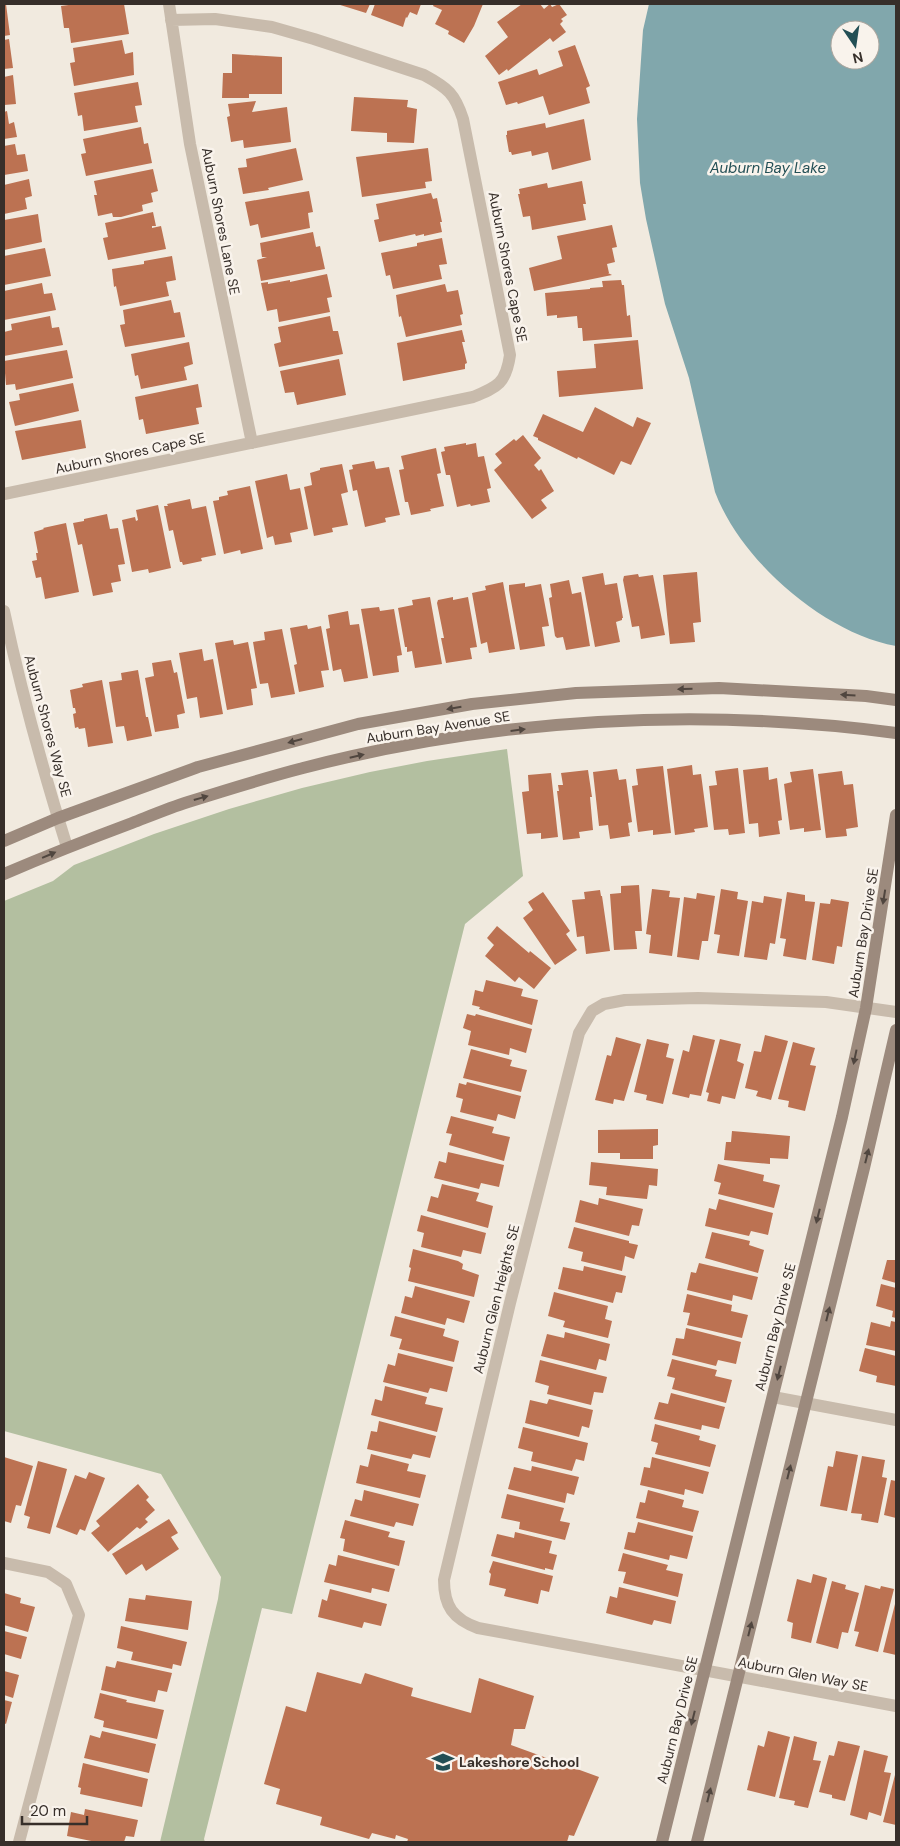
<svg xmlns="http://www.w3.org/2000/svg" width="900" height="1846" viewBox="0 0 900 1846" font-family="'DM Sans',sans-serif">
<rect width="100%" height="100%" fill="#f1eadf"/>
<!-- green -->
<path fill="#b3bfa0" d="M507,749l16,127 -58,48 -173,690 -30,-6 -58,231 1,3h-45l58,-243 3,-22 -60,-103 -157,-43v-530l49,-20 21,-16 80,-31 75,-25 73,-21 68,-16 57,-11z"/>
<!-- water -->
<path fill="#81a7ac" fill-rule="evenodd" d="M649,4h247v642c-72,-13 -155,-85 -181,-154l-26,-114 -24,-74 -19,-85 -6,-36 -3,-64 6,-89zM840,30h30v30h-30z"/>
<!-- building -->
<path fill="#bc7252" d="M4,4h2l4,31 -6,1z
M76,4h48l5,30 -58,9 -2,-15h-5l-3,-22z
M337,4h33l-4,9z
M375,4h46l-4,11 -7,-3 -3,6 -1,-1 -3,10 -32,-12z
M434,4h49l-9,22 -10,17 -16,-9 1,-3 -14,-7 7,-14 -9,-4z
M522,4h18l4,5 6,-5 2,3 7,-3 8,11 -6,4 2,2 -3,3 6,8 -13,10 -3,-4 -42,33 -1,-2 -8,6 -14,-19 23,-19 -11,-15z
M9,39l4,29 -9,1v-29z
M122,40l3,14 8,-2 1,23 -60,11 -4,-23 5,-1 -2,-14z
M575,45l15,41 -4,2 4,15 -41,12 -6,-19 -25,8 -1,-2 -11,3 -8,-23 39,-13 2,6 24,-9 -5,-15z
M232,54l50,3v37h-33v4h-27l1,-25h9z
M13,75l3,29 -12,1v-28z
M138,82l4,23 -7,1 3,16 -54,9 -2,-16 -4,1 -4,-23z
M354,97l54,3 -1,7 10,2 -3,34 -27,-1v-9l-36,-2z
M256,101l-4,11 35,-5 4,35 -47,6 -1,-8 -12,2 -4,-25 3,-1 -2,-12z
M7,111l2,13 5,-2 3,15 -13,2v-27z
M584,119l7,41 -39,10 -4,-18 -16,4 -1,-5 -19,4 -1,-3h-2l-3,-17h1v-4l38,-8 1,5z
M141,127l3,17 4,-1 4,20 -66,13 -5,-22 5,-1 -3,-14z
M15,144l2,11 8,-1 3,17 -24,4v-29z
M296,148l7,32 -35,8 1,2 -26,4 -5,-26 9,-1 -1,-8z
M428,148l4,33 -7,1 1,6 -64,9 -6,-40z
M153,169l5,22 -7,2 2,9 -11,3 1,6 -22,6h-8l-1,-4 -14,3 -4,-21h3l-3,-14z
M29,179l3,17 -7,2 2,11 -23,5v-29z
M582,181l4,23h-3l3,16 -54,10 -2,-14 -7,1 -5,-23h2l-1,-5 28,-6 1,5z
M309,191l4,21 -5,1 2,15 -49,10 -3,-14 -8,2 -5,-24z
M431,193l2,6 4,-1 5,24h-2l2,10 -18,4v-2l-8,2 -1,-2 -36,8 -5,-22 5,-1 -3,-15z
M153,212l3,14h-4v2l9,-2 5,23 -58,11 -5,-22 5,-1 -3,-14z
M38,214l4,28 -38,8v-30z
M612,225l5,22 -5,1 3,14 -8,2 2,9h-1l4,2 -78,16 -5,-23 33,-9 -5,-23z
M313,232l3,15 4,-1 5,23 -64,12 -4,-21 10,-3h-5l-2,-14z
M442,238l5,26 -8,1 3,14 -49,10 -3,-14 -4,1 -5,-23 36,-7v-3z
M45,248l6,28 -47,9v-29z
M172,256l4,24 -10,2 3,14 -49,10 -4,-20 -2,1 -2,-18 32,-5v-3z
M327,274l5,23 -5,1 3,14 -51,10 -2,-13 -10,2 -6,-28 7,-1v2l22,-4v2z
M621,280l1,5h2l3,31 3,-1 2,22 -49,4 -1,-13h-4l-1,-12 -20,2v-3l-10,1 -2,-23 45,-4v-1l13,-1 -1,-6z
M42,283l2,11 8,-1 4,17 -52,10v-29z
M445,284l2,8 11,-2 5,24 -3,1 2,10 -56,12 -5,-21 -2,1 -3,-22z
M171,300l3,13 6,-1 5,25 -60,10 -5,-22 5,-1 -2,-14z
M50,316l2,12 7,-1 4,18 -59,11v-24l8,-2 -1,-6z
M330,316l3,15h5l5,23 -64,13 -5,-23 7,-2 -3,-15z
M462,330l3,12h-3l5,21 -2,1v5l-62,12 -6,-38z
M638,340l5,49 -84,8 -2,-26 39,-3 -2,-24z
M189,342l4,22 -9,3 3,13 -46,9 -3,-14 -3,1 -4,-22z
M67,350l6,28 -57,12 -1,-6 -9,1 -2,-24z
M339,359l7,36 -49,10 -3,-13 -9,1 -5,-22z
M73,383l6,28 -64,15 -6,-24 11,-2 -1,-6z
M198,384l4,23 -6,1 3,16 -53,10 -3,-15 -4,1 -4,-23z
M595,407l38,20 4,-10 14,6 -20,42 -10,-4 -7,14 -36,-18 -1,2 -39,-19v-2l-5,-2 10,-22 40,18z
M81,420l5,28 -64,12 -7,-29z
M523,435l18,23 -7,7 5,6 2,-2 13,22 -13,9 6,8 -15,11 -38,-49 8,-7 -7,-9 19,-15 2,2z
M466,443v2l10,-2 2,14 6,-1 7,32 -4,1 3,13 -19,4 -1,-2 -13,3 -7,-32h-4l-5,-23 4,-1 -1,-4z
M436,448l5,25 -4,1 7,32 -14,3 1,2 -20,4 -3,-13h-3l-6,-32 5,-1 -3,-13z
M374,461l2,8 13,-2 11,48 -15,3 1,4 -21,5 -8,-37 -4,1 -4,-21 4,-1 -1,-4z
M342,464l6,28 -7,2 7,31 -16,3 1,4 -19,4 -10,-49 8,-2 -2,-12 10,-3v-2z
M287,474l3,16 10,-2 8,41 -18,4 2,9 -17,3 -2,-9 -6,2 -12,-57z
M250,486l13,63 -22,5 -1,-4 -16,4 -11,-53 6,-1v-3l9,-2 -1,-4z
M190,499l2,10 14,-3 10,49 -15,3 1,3 -19,4 -1,-3h-2l-7,-32 -4,1 -5,-25h4l-1,-2z
M158,505l13,63 -22,5 -1,-4 -16,3 -10,-52 13,-3 1,4 2,-1 -2,-10z
M107,514l3,15 8,-1 7,36 -7,1 3,16 -10,2 2,9 -20,4 -11,-52 -4,1 -5,-22 11,-2v-2z
M66,523l13,69 -34,7 -4,-22 -5,1 -4,-17 5,-1 -1,-7h2l-4,-21 10,-3 -1,-1z
M697,572l4,50 -8,1 2,19 -25,2 -7,-69z
M603,573l2,12 12,-2 6,35h-1v2l-6,2 4,20 -25,5 -13,-70z
M638,574l1,3 14,-2 12,60 -24,4 -2,-13 -7,1 -9,-47 1,-4z
M569,580l3,14 9,-2 9,54 -24,4 -3,-13 -6,1 -2,-2 -6,-38 3,-1 -2,-13z
M503,582l12,67 -26,4 -2,-11 -6,2 -9,-51 14,-3 -1,-4z
M525,583v4l16,-3 8,42 -7,1 3,19 -25,4 -11,-60v-5z
M430,597l12,67 -27,4 -3,-17 -5,1v-5h-2l-7,-39 15,-3 -1,-5z
M453,597v3l15,-3 9,50 -7,1 2,11 -26,4 -5,-25h3l-7,-35 1,-3z
M379,607l1,4 14,-2 8,46 -5,1 2,16 -26,4 -12,-67z
M348,611l2,14 9,-1 9,54 -24,4 -3,-13 -8,2 -7,-42 4,-1 -2,-13z
M307,625l1,4 13,-3 8,44 -8,1 3,16 -25,5 -5,-27 3,-1 -7,-36z
M282,629l13,65 -24,4 -3,-15 -8,1 -7,-42 12,-2 -1,-8z
M233,640l1,5 14,-3 9,46 -6,1 2,16 -26,5 -12,-67z
M202,649l2,12 9,-2 10,55 -23,4 -3,-21 -10,2 -8,-46z
M171,660l3,13 3,-1 8,41 -8,2 2,13 -24,4 -10,-54 9,-2 -2,-13z
M138,670l8,47h2l4,19 -25,5 -3,-15 -8,1 -7,-45 13,-2 -1,-7z
M102,680l11,63 -25,4 -3,-19 -6,1 -1,-2 -3,1 -2,-14 3,-1 -1,-5h-2l-3,-18 13,-3 -1,-3z
M692,765l1,10 8,-1 7,53 -14,2 1,3 -20,3 -8,-66z
M663,766l8,67 -18,2v-5l-15,2 -6,-46 6,-1 -2,-16z
M768,767l1,13 8,-2 5,42 -4,1 2,13 -21,3 -1,-14 -9,1 -6,-54z
M738,768l7,65 -16,2 -1,-6 -14,1 -5,-44 8,-1 -2,-14z
M617,769l2,11 7,-1 6,43 -4,1 2,13 -20,3 -2,-14 -9,1 -6,-54z
M813,769l8,61 -17,2v-4l-14,2 -6,-46 8,-2 -2,-10z
M588,770l4,27h-2l3,33 -14,2 1,6 -17,2 -6,-49h2l-1,-6h5l-2,-12z
M842,771l2,14 9,-1 5,43 -12,2 1,7 -21,2 -8,-64z
M551,773l7,64 -17,2v-6l-14,1 -5,-42 7,-1 -1,-16z
M639,885l3,46h-7l2,18 -23,1 -4,-56 11,-1v-7z
M652,889l18,2 -1,6 11,1 -8,58 -23,-3 2,-18 -5,-1z
M721,889l17,3 -1,7 11,2 -9,55 -22,-3 3,-18 -6,-1z
M600,890l1,6h1l8,55 -24,3 -2,-18 -7,1 -5,-37 13,-1 -1,-7z
M543,892l27,39 -4,3 11,16 -22,15 -32,-47 10,-8 -5,-8z
M787,892l18,3v6l10,1 -9,58 -23,-4 3,-17 -6,-1z
M697,893l18,3 -7,45h-6l-3,19 -22,-3 7,-60 12,2z
M764,896l18,3 -7,45 -5,-1 -3,17 -23,-3 8,-56 11,2z
M831,899l18,3 -7,45 -5,-1 -3,18 -22,-4 8,-57 10,1z
M497,926l32,27 1,-2 21,17 -17,21 -15,-12 -4,5 -30,-26 9,-11 -7,-7z
M486,980l37,9 -2,7 17,4 -6,25 -53,-16 1,-2 -8,-2 3,-15 8,2z
M467,1014l8,2 1,-2 56,15 -6,24 -16,-5 -1,7 -41,-10 3,-14 -8,-3z
M693,1035l22,5 -14,56 -11,-2 -1,4 -17,-4 11,-44 6,2z
M765,1035l23,6 -17,59 -15,-4 2,-5 -13,-3 9,-37 7,1z
M616,1037l25,7 -17,57 -10,-2 -1,5 -18,-4 12,-45 4,1z
M647,1039l22,5 -3,13 8,2 -11,45 -17,-4 1,-5 -13,-3z
M720,1039l21,5 -4,17 7,3 -9,35 -13,-3 -2,8 -13,-3 2,-8 -3,-1z
M793,1042l22,6 -5,17 6,1 -11,45 -17,-4 1,-6 -11,-2z
M471,1049l41,11 -2,6 17,4 -6,22 -58,-14z
M467,1082l54,14 -6,23 -17,-5 -2,7 -36,-9 3,-13 -7,-2 3,-14 7,2z
M451,1116l43,11 -2,6 18,4 -6,24 -55,-16 3,-11 -6,-1z
M658,1129v16l-5,1v13h-33v-6h-22v-23z
M732,1131l58,5 -2,23 -18,-1v6l-46,-4 2,-18h5z
M448,1152l56,13 -5,22 -18,-4 -2,6 -45,-11 5,-17 7,2z
M591,1162l67,7 -1,17 -8,-1 -2,14 -41,-4 1,-8 -18,-2z
M718,1164l46,11 -1,6 17,4 -6,23 -56,-14 3,-11 -7,-2z
M442,1184l37,9 -3,8 17,5 -5,22 -61,-17 4,-15 7,2z
M599,1198l44,11 -4,17 -7,-1 -3,11 -54,-14 5,-22 18,5z
M719,1199l54,14 -5,22 -17,-4 -2,5 -44,-10 4,-18 7,2z
M421,1215l65,18 -5,21 -18,-4 -2,7 -40,-10 3,-14 -7,-2z
M574,1227l55,14v2l9,2 -4,14 -9,-3 -3,15 -41,-10 2,-9 -15,-4z
M712,1232l38,9 -1,4 15,5 -6,23 -53,-15z
M413,1249l45,12 5,3 -1,5 17,6 -5,22 -66,-16 3,-13 -2,-1z
M887,1260h9v23l-14,-4z
M699,1263l59,14 -6,23 -19,-5 -1,6 -45,-11 4,-18 5,1z
M584,1266l42,10 -4,17 -6,-1 -3,11 -55,-14 5,-22 20,4z
M881,1284l15,4v30l-4,-1 1,-6 -17,-5z
M415,1286l55,15 -6,22 -17,-5 -2,7 -44,-12 4,-17 7,2z
M554,1292l54,14 -3,13 7,2 -4,17 -45,-11 2,-6 -17,-5z
M687,1294l45,11 -1,6 17,4 -6,23 -55,-13 3,-12 -7,-1z
M395,1316l50,13 -2,7 16,5 -5,21 -55,-13 3,-10 -12,-3z
M891,1321l5,1v29l-30,-6 5,-23 19,5z
M686,1328l55,14 -5,22 -18,-4 -2,6 -44,-11 4,-17 8,1z
M565,1332l45,12 -4,17 -7,-2 -3,11 -55,-14 6,-22 17,4z
M865,1348l31,8v30l-20,-4 1,-6 -18,-5z
M398,1353l55,14 -6,25 -17,-4 -2,5 -45,-11 5,-18 7,2z
M672,1359l45,11 -2,6 17,4 -6,23 -54,-14 3,-11 -8,-2z
M540,1360l67,17 -4,16 -9,-1 -3,13 -44,-11 2,-8 -14,-4z
M385,1386l42,11 -2,7 18,4 -6,24 -66,-17 4,-16 7,2z
M671,1393l54,14 -6,22 -17,-4 -1,5 -47,-11 5,-17 9,2z
M549,1399l44,11 -4,18 -7,-2 -3,11 -54,-14 5,-23 17,4z
M379,1421l57,15 -6,22 -17,-4 -2,5 -44,-10 4,-18 6,1z
M655,1424l45,12 -1,4 17,5 -6,22 -55,-13 3,-11 -7,-2z
M523,1427l65,16 -4,18 -8,-2 -4,12 -41,-10 2,-9 -15,-4z
M836,1451l22,4 -11,56 -27,-5 8,-40 5,1z
M371,1454l38,10 -2,7 19,4 -6,23 -64,-15 4,-18 8,2z
M862,1456l23,4 -3,17 5,1 -9,45 -17,-3 1,-6 -11,-1z
M4,1457l29,9 -12,40 -5,-1 -5,18 -7,-2z
M652,1457l57,15 -6,22 -18,-5 -1,6 -44,-10 4,-18 6,1z
M38,1461l29,8 -17,65 -23,-6 3,-11 -6,-2z
M532,1466l47,11 -5,18 -7,-2 -2,10 -57,-14 6,-22 17,4z
M89,1472l16,6 -20,53 -5,-2 -3,6 -21,-8 19,-52 11,4z
M891,1480l5,1v37l-12,-3z
M138,1484l11,13 -3,3 9,10 -10,9 3,3 -8,7 -3,-2 -29,25 -17,-19 9,-7 -4,-5z
M364,1490l55,14 -6,22 -17,-4 -2,5 -44,-11 5,-17 7,2z
M648,1490l36,10 -2,7 17,4 -6,21 -57,-14 4,-16 5,1z
M507,1494l57,14 -4,13 10,2 -5,17 -46,-11 1,-7 -19,-4z
M169,1519l9,14 -7,4 8,12 -33,22 -4,-7 -16,11 -14,-21z
M345,1520l45,12 -2,5 17,4 -6,25 -56,-15 2,-12 -5,-1z
M638,1522l55,14 -6,23 -17,-4 -1,5 -45,-11 4,-17 7,1z
M515,1532l37,9 -3,12 8,2 -4,15 -8,-2v2l-54,-14 6,-22 17,4z
M623,1553l45,12 -2,5 17,4 -5,23 -55,-14 3,-11 -8,-1z
M338,1555l57,14 -6,23 -17,-4 -1,5 -47,-11 5,-18 7,2z
M493,1561l60,15 -4,16 -8,-2 -3,14 -34,-8 2,-7 -17,-4 2,-11 -2,-2z
M813,1574l14,4 -16,65 -20,-5 2,-15 -6,-2 10,-42 14,4z
M832,1581l14,4 -1,4 14,4 -11,40 -6,-1 -4,17 -22,-6z
M865,1585l15,4 1,-3 13,3 -16,63 -23,-6 4,-14 -5,-1z
M619,1587l57,14 -5,23 -17,-4 -2,5 -46,-12 4,-17 7,2z
M330,1589l57,15 -6,22 -17,-4 -2,6 -44,-11 4,-18 5,2z
M4,1593l17,5 -1,5 15,4 -7,25 -24,-7z
M146,1595l46,6 -4,29 -63,-9 4,-23 16,2z
M896,1600v55l-13,-3z
M121,1626l66,16 -6,24 -8,-2 -1,5 -41,-9 2,-8 -16,-4z
M4,1631l23,6 -6,22 -17,-5z
M117,1661l55,12 -5,19 -9,-2 -3,12 -54,-12 5,-24 9,2z
M4,1671l15,4 -6,23 -9,-3z
M317,1672l44,12 4,-11 48,15 -2,8 60,17 8,-35 55,18 -9,33h-11l-3,16 88,32 -25,59 -5,-1 -2,7h-160l1,-3 -12,-4 -1,4 -23,-6 -3,6 -49,-14 2,-8 -46,-13 4,-15 -16,-5 22,-78 20,6z
M100,1693l27,7 -1,2 38,8 -7,29 -54,-12 1,-6 -10,-3z
M4,1700l8,2 -6,22 -2,-1z
M102,1731l54,13 -7,29 -65,-15 6,-23 10,3z
M768,1731l22,6 -15,60 -28,-7 11,-45 6,2z
M794,1736l23,6 -4,18 8,1 -13,47 -14,-3 1,-4 -16,-3z
M838,1741l22,5 -15,55 -13,-3v-3l-13,-3 10,-37 5,1z
M864,1750l24,6 -4,16 7,1 -10,43 -12,-4 -2,8 -17,-5z
M83,1763l65,16 -6,28 -62,-13 1,-6 -3,-1z
M896,1771v54l-13,-3z
M85,1809l53,11 -4,17 -8,-1 -2,6h-28l-29,-6 4,-24 13,3z"/>
<g fill="none" stroke-linecap="round" stroke-linejoin="round">
<!-- street -->
<path stroke="#c8bbac" stroke-width="12" d="M169,4l21,140 62,299
M4,494l469,-97c25,-10 33,-14 37,-42l-47,-236c-8,-25 -15,-31 -39,-44l-110,-36 -42,-12 -57,-8 -44,1
M4,611c17,80 39,159 63,236
M896,1012l-70,-10 -128,-4 -73,2 -21,4 -12,7 -13,22 -69,270 -66,277c0,26 9,39 34,48l418,78
M773,1397l123,23
M4,1563l44,9 18,12 13,31 -60,227"/>
<!-- secondary -->
<path stroke="#9c8a7d" stroke-width="12" d="M4,841l54,-23 140,-51 160,-43 114,-20 104,-11 143,-5 147,8 30,4
M4,874c42,-18 85,-35 128,-51 18,-7 37,-15 56,-21 38,-12 76,-24 115,-34 192,-50 397,-61 593,-35
M662,1842l180,-725 24,-109 30,-193
M697,1842l167,-674 32,-138"/>
</g>
<!-- one-way arrows -->
<defs><path id="oneway-solid" d="M-6-.8H1V-3.2L6.5 0L1 3.2V.8H-6Z" transform="scale(1.25)"/></defs>
<g fill="#50463f">
<use href="#oneway-solid" transform="translate(685 689) rotate(179)"/>
<use href="#oneway-solid" transform="translate(848 695) rotate(-177)"/>
<use href="#oneway-solid" transform="translate(454 708) rotate(170)"/>
<use href="#oneway-solid" transform="translate(518 730) rotate(-7)"/>
<use href="#oneway-solid" transform="translate(295 741) rotate(165)"/>
<use href="#oneway-solid" transform="translate(357 756) rotate(-13)"/>
<use href="#oneway-solid" transform="translate(201 798) rotate(-16)"/>
<use href="#oneway-solid" transform="translate(49 855) rotate(-23)"/>
<use href="#oneway-solid" transform="translate(884 897) rotate(99)"/>
<use href="#oneway-solid" transform="translate(855 1057) rotate(102)"/>
<use href="#oneway-solid" transform="translate(867 1156) rotate(-76)"/>
<use href="#oneway-solid" transform="translate(818 1216) rotate(104)"/>
<use href="#oneway-solid" transform="translate(828 1314) rotate(-76)"/>
<use href="#oneway-solid" transform="translate(779 1373) rotate(104)"/>
<use href="#oneway-solid" transform="translate(789 1472) rotate(-76)"/>
<use href="#oneway-solid" transform="translate(750 1629) rotate(-76)"/>
<use href="#oneway-solid" transform="translate(693 1718) rotate(104)"/>
<use href="#oneway-solid" transform="translate(709 1795) rotate(-76)"/>
</g>
<!-- icons -->
<defs>
<g id="school-bare" transform="scale(1.725)"><path d="M0-5L7-2L0 1L-7-2ZM-4 1L0 2.5L4 1V4Q0 6-4 4Z" fill="#234f55" stroke="#f9f3ec" stroke-width="2.5" paint-order="stroke"/></g>
</defs>
<g fill-rule="evenodd">
<use href="#school-bare" x="443" y="1762"/>
</g>
<g text-anchor="middle" dominant-baseline="central" stroke-width="5" stroke-linejoin="round" paint-order="stroke">
<!-- street labels -->
<g font-size="14" fill="#372f2a" stroke="#f9f3ec">
<text transform="translate(221 221) rotate(79)">Auburn Shores Lane SE</text>
<text transform="translate(508 267) rotate(79)">Auburn Shores Cape SE</text>
<text transform="translate(130 453) rotate(-12)">Auburn Shores Cape SE</text>
<text transform="translate(48 726) rotate(75)">Auburn Shores Way SE</text>
<text transform="translate(438 727) rotate(-9)">Auburn Bay Avenue SE</text>
<text transform="translate(863 933) rotate(-81)">Auburn Bay Drive SE</text>
<text transform="translate(496 1299) rotate(-76)">Auburn Glen Heights SE</text>
<text transform="translate(775 1327) rotate(-76)">Auburn Bay Drive SE</text>
<text transform="translate(803 1674) rotate(11)">Auburn Glen Way SE</text>
<text transform="translate(677 1720) rotate(-76)">Auburn Bay Drive SE</text>
</g>
<!-- poi labels -->
<g font-size="14" font-weight="bold" fill="#372f2a" stroke="#f9f3ec" text-anchor="start">
<text x="459" y="1762">Lakeshore School</text>
</g>
<!-- water labels -->
<g font-size="15" font-style="italic" fill="#234f55" stroke="#f9f3ec">
<text x="768" y="168">Auburn Bay Lake</text>
</g>
</g>
<!-- border -->
<rect width="900" height="1846" fill="none" stroke="#372f2a" stroke-width="10"/>
<!-- north arrow -->
<g transform="translate(855 45) rotate(167)"><circle r="24" fill="#f9f3ec" stroke="#aba59e"/>
<path d="M0-4L9 19L0 12L-9 19Z" fill="#234f55"/>
<text y="-8" font-size="14" font-weight="bold" text-anchor="middle" fill="#372f2a">N</text>
</g>
<!-- scale -->
<path d="M22 1816v8h65v-8" fill="none" stroke="#372f2a" stroke-width="2.5"/>
<text x="30" y="1816" font-size="15" fill="#372f2a" stroke="#f9f3ec" stroke-width="4" paint-order="stroke">20 m</text>
</svg>
